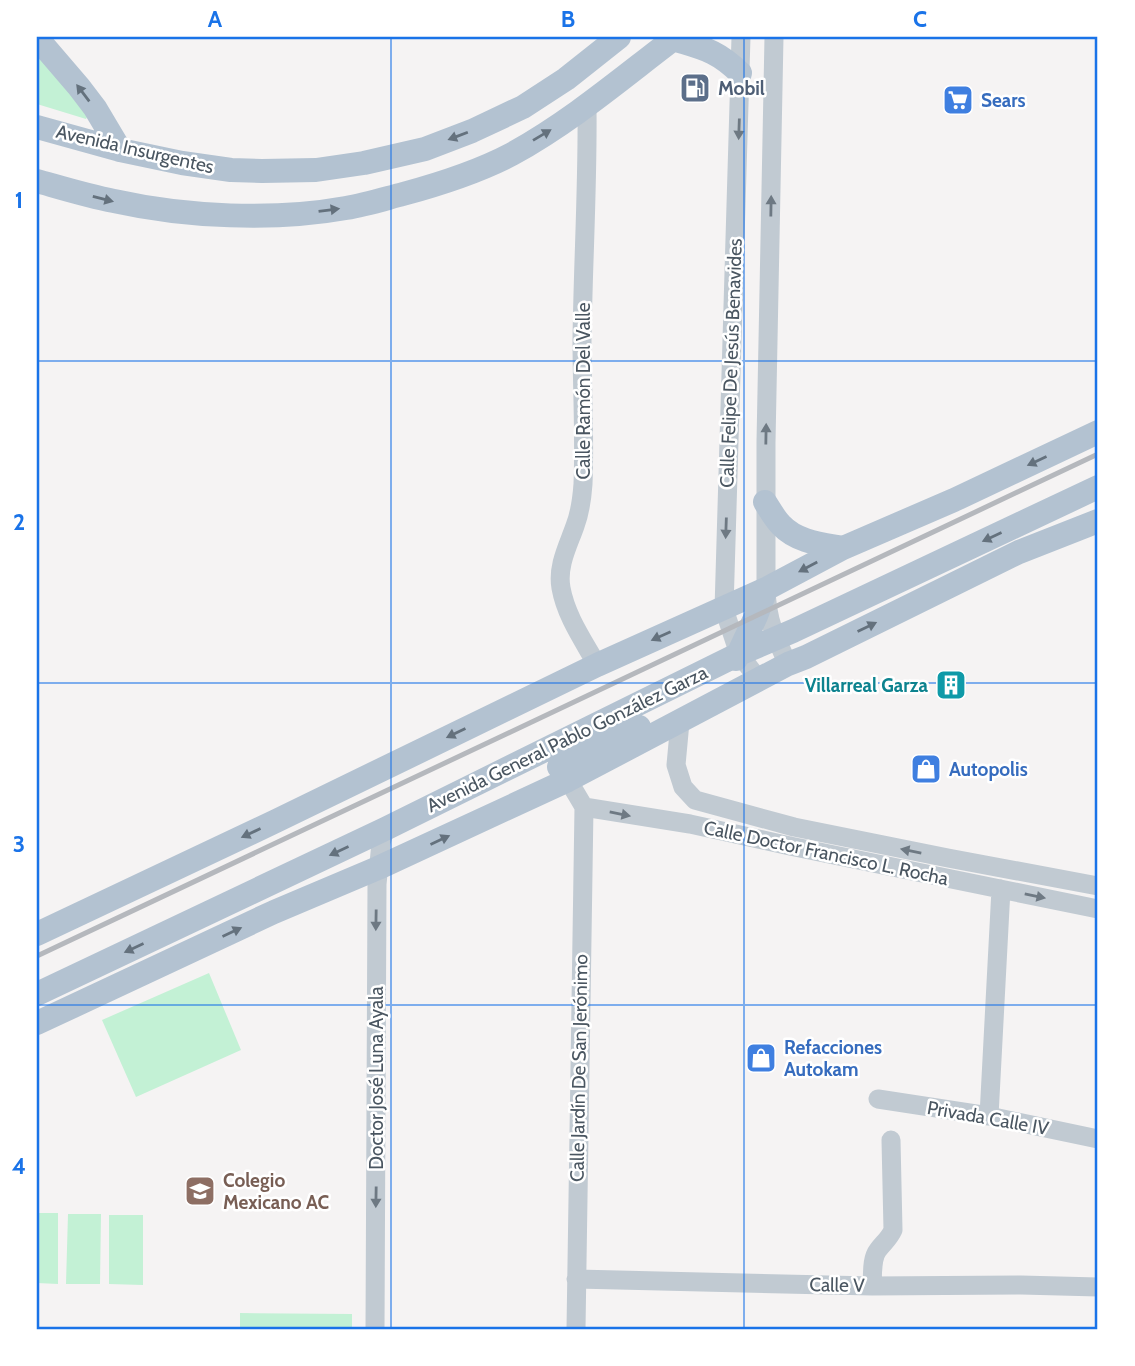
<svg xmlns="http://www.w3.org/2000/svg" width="1135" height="1366" viewBox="0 0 1135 1366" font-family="Cabin,sans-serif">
<rect width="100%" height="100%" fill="#f5f3f3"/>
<!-- green -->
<path fill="#c3f1d5" d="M37,48l53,64 -4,7 -49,-15z
M209,973l32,77 -105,47 -34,-77z
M37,1213h21v71l-21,-1z
M68,1214h33l-1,70h-34z
M109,1215h34v70l-34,-1z
M240,1313l112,1v15h-112z"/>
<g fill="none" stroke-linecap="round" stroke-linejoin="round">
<!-- minor -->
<path stroke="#c1cad2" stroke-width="19" d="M741,37l-17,572 15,45 20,26
M774,37l-8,405v147c1,31 9,48 22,75
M587,106c1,78 -4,156 -5,234 0,48 3,97 1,144 -1,14 -3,29 -8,42 -7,20 -18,40 -14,62 5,28 22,52 36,77
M680,722l-4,43 7,22 12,13 99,27 154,31 150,28
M568,780l16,27 106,17 100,22 308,63
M878,1099l111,17 109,23
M989,1116l12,-227
M576,1279l296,7 149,-1 77,2
M872,1286c1,-11 -1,-27 6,-36 6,-8 11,-11 15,-20l-2,-90
M375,1329l2,-445 4,-41 4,-14
M576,1329l8,-522"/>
<!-- major -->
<path stroke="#b3c2d1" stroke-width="24" d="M37,38l42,49 16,21 25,42
M673,39c29,9 44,11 67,34
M37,127l83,23 62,13 49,7 31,1 54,-1 48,-7 61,-14 47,-18 51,-24 43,-28 53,-42
M37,181c25,7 51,15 77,20 72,16 160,20 232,7 19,-3 38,-9 57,-14 37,-10 75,-22 109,-40 60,-33 111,-77 164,-117
M765,502c5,8 10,17 16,23 16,17 40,19 62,23
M736,659l20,-43 10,-27
M559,767l40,-22 40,-18
M37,934l239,-113 321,-156 169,-76 77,-41 111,-48 144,-68
M37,994l348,-165 354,-175 54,-23 305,-144
M37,1023l237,-111 104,-44 190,-88 220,-116 18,-7 213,-105 79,-31"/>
<!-- rail -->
<path stroke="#b5b8bd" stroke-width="5" d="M37,956l1061,-502"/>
</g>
<!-- one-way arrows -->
<defs><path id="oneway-solid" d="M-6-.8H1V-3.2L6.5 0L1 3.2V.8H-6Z" transform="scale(1.75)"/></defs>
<g fill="#64717d">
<use href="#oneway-solid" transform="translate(83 93) rotate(-127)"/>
<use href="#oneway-solid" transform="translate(542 135) rotate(-31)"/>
<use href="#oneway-solid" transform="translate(458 136) rotate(159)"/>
<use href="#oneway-solid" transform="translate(103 199) rotate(14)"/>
<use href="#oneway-solid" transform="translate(329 210) rotate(-7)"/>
<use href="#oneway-solid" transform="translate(1037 461) rotate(155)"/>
<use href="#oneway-solid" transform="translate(992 537) rotate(155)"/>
<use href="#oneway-solid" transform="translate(808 567) rotate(152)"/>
<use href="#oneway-solid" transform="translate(867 627) rotate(-26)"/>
<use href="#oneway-solid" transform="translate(661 636) rotate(156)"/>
<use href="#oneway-solid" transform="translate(456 733) rotate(154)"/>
<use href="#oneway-solid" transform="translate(251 833) rotate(155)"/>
<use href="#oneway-solid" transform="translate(440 840) rotate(-25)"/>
<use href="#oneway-solid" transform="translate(339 851) rotate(155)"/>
<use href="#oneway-solid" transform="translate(232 932) rotate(-25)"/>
<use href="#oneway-solid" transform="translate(134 948) rotate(155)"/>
</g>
<g fill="#6e7983">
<use href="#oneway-solid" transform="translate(739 129) rotate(92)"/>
<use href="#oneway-solid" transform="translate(771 206) rotate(-89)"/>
<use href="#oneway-solid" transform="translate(766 434) rotate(-89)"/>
<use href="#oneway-solid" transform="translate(726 528) rotate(92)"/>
<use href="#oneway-solid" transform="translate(620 814) rotate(11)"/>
<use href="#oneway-solid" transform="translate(911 851) rotate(-169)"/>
<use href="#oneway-solid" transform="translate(1035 896) rotate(12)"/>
<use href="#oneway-solid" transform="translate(376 920) rotate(91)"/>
<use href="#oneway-solid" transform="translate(376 1197) rotate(91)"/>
</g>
<!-- grid -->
<path fill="none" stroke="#1a73e8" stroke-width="2" stroke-opacity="0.55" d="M391,37v1292M744,37v1292M37,361h1061M37,683h1061M37,1005h1061"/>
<!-- icons -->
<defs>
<g id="fuel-square" transform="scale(1.575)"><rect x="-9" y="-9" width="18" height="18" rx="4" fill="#5c6f8a" stroke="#fff"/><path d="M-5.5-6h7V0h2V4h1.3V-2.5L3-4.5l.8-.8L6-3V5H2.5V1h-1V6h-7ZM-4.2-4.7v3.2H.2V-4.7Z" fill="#fff"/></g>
<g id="supermarket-square" transform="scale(1.575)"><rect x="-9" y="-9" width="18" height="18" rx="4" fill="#3f7fe0" stroke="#fff"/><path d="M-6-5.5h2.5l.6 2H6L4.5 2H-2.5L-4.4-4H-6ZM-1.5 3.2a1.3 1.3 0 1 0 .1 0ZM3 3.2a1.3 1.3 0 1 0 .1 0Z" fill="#fff"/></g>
<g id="building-square" transform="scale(1.575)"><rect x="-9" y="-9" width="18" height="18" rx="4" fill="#0f9aa8" stroke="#fff"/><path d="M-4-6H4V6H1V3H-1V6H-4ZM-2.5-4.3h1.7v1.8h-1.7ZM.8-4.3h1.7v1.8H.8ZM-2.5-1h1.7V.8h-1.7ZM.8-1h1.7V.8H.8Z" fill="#fff"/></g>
<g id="shop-square" transform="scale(1.575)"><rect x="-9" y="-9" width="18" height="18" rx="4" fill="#3f7fe0" stroke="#fff"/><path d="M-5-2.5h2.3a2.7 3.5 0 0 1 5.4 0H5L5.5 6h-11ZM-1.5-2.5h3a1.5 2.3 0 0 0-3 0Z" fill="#fff"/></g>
<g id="school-square" transform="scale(1.575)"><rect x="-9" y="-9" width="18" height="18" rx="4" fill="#8d6e63" stroke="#fff"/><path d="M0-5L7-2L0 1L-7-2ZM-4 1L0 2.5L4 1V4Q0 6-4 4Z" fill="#fff"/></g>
</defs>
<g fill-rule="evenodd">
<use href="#fuel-square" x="695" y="88"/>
<use href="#supermarket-square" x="958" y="100"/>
<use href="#building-square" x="951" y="685"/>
<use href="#shop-square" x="926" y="769"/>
<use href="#shop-square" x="761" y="1058"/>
<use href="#school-square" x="200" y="1191"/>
</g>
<g text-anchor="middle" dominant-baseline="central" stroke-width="5" stroke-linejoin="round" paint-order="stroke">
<!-- service labels -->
<g font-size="19" font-weight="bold" fill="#4e5e75" stroke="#fff" text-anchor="start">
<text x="718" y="88">Mobil</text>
</g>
<!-- shop labels -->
<g font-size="19" font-weight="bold" fill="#366cbe" stroke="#fff" text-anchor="start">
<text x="981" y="100">Sears</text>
<text x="949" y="769">Autopolis</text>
<text x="784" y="1047">Refacciones<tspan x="784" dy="22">Autokam</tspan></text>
</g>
<!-- street labels -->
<g font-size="19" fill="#4a5661" stroke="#fff">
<text transform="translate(135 149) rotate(13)">Avenida Insurgentes</text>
<text transform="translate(731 363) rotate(-88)">Calle Felipe De Jesús Benavides</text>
<text transform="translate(583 391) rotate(-90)">Calle Ramón Del Valle</text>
<text transform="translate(567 739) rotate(-26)">Avenida General Pablo González Garza</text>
<text transform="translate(826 853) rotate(12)">Calle Doctor Francisco L. Rocha</text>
<text transform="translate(579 1068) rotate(-89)">Calle Jardín De San Jerónimo</text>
<text transform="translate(376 1078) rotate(-90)">Doctor José Luna Ayala</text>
<text transform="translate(988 1118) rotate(10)">Privada Calle IV</text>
<text transform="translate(837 1285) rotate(1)">Calle V</text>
</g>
<!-- culture labels -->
<g font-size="19" font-weight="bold" fill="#0d838f" stroke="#fff" text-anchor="end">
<text x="928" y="685">Villarreal Garza</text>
</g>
<!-- education labels -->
<g font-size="19" font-weight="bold" fill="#785e54" stroke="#fff" text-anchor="start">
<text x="223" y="1180">Colegio<tspan x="223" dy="22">Mexicano AC</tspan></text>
</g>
</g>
<!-- border -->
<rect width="1135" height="1366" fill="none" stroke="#ffffff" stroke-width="77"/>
<rect x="38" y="38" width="1058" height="1290" fill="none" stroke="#1a73e8" stroke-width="2.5"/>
<g font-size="23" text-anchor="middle" font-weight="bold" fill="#1a73e8">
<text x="215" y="27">A</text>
<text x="568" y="27">B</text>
<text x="920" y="27">C</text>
<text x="19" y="208">1</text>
<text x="19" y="530">2</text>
<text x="19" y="852">3</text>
<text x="19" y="1174">4</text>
</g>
</svg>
